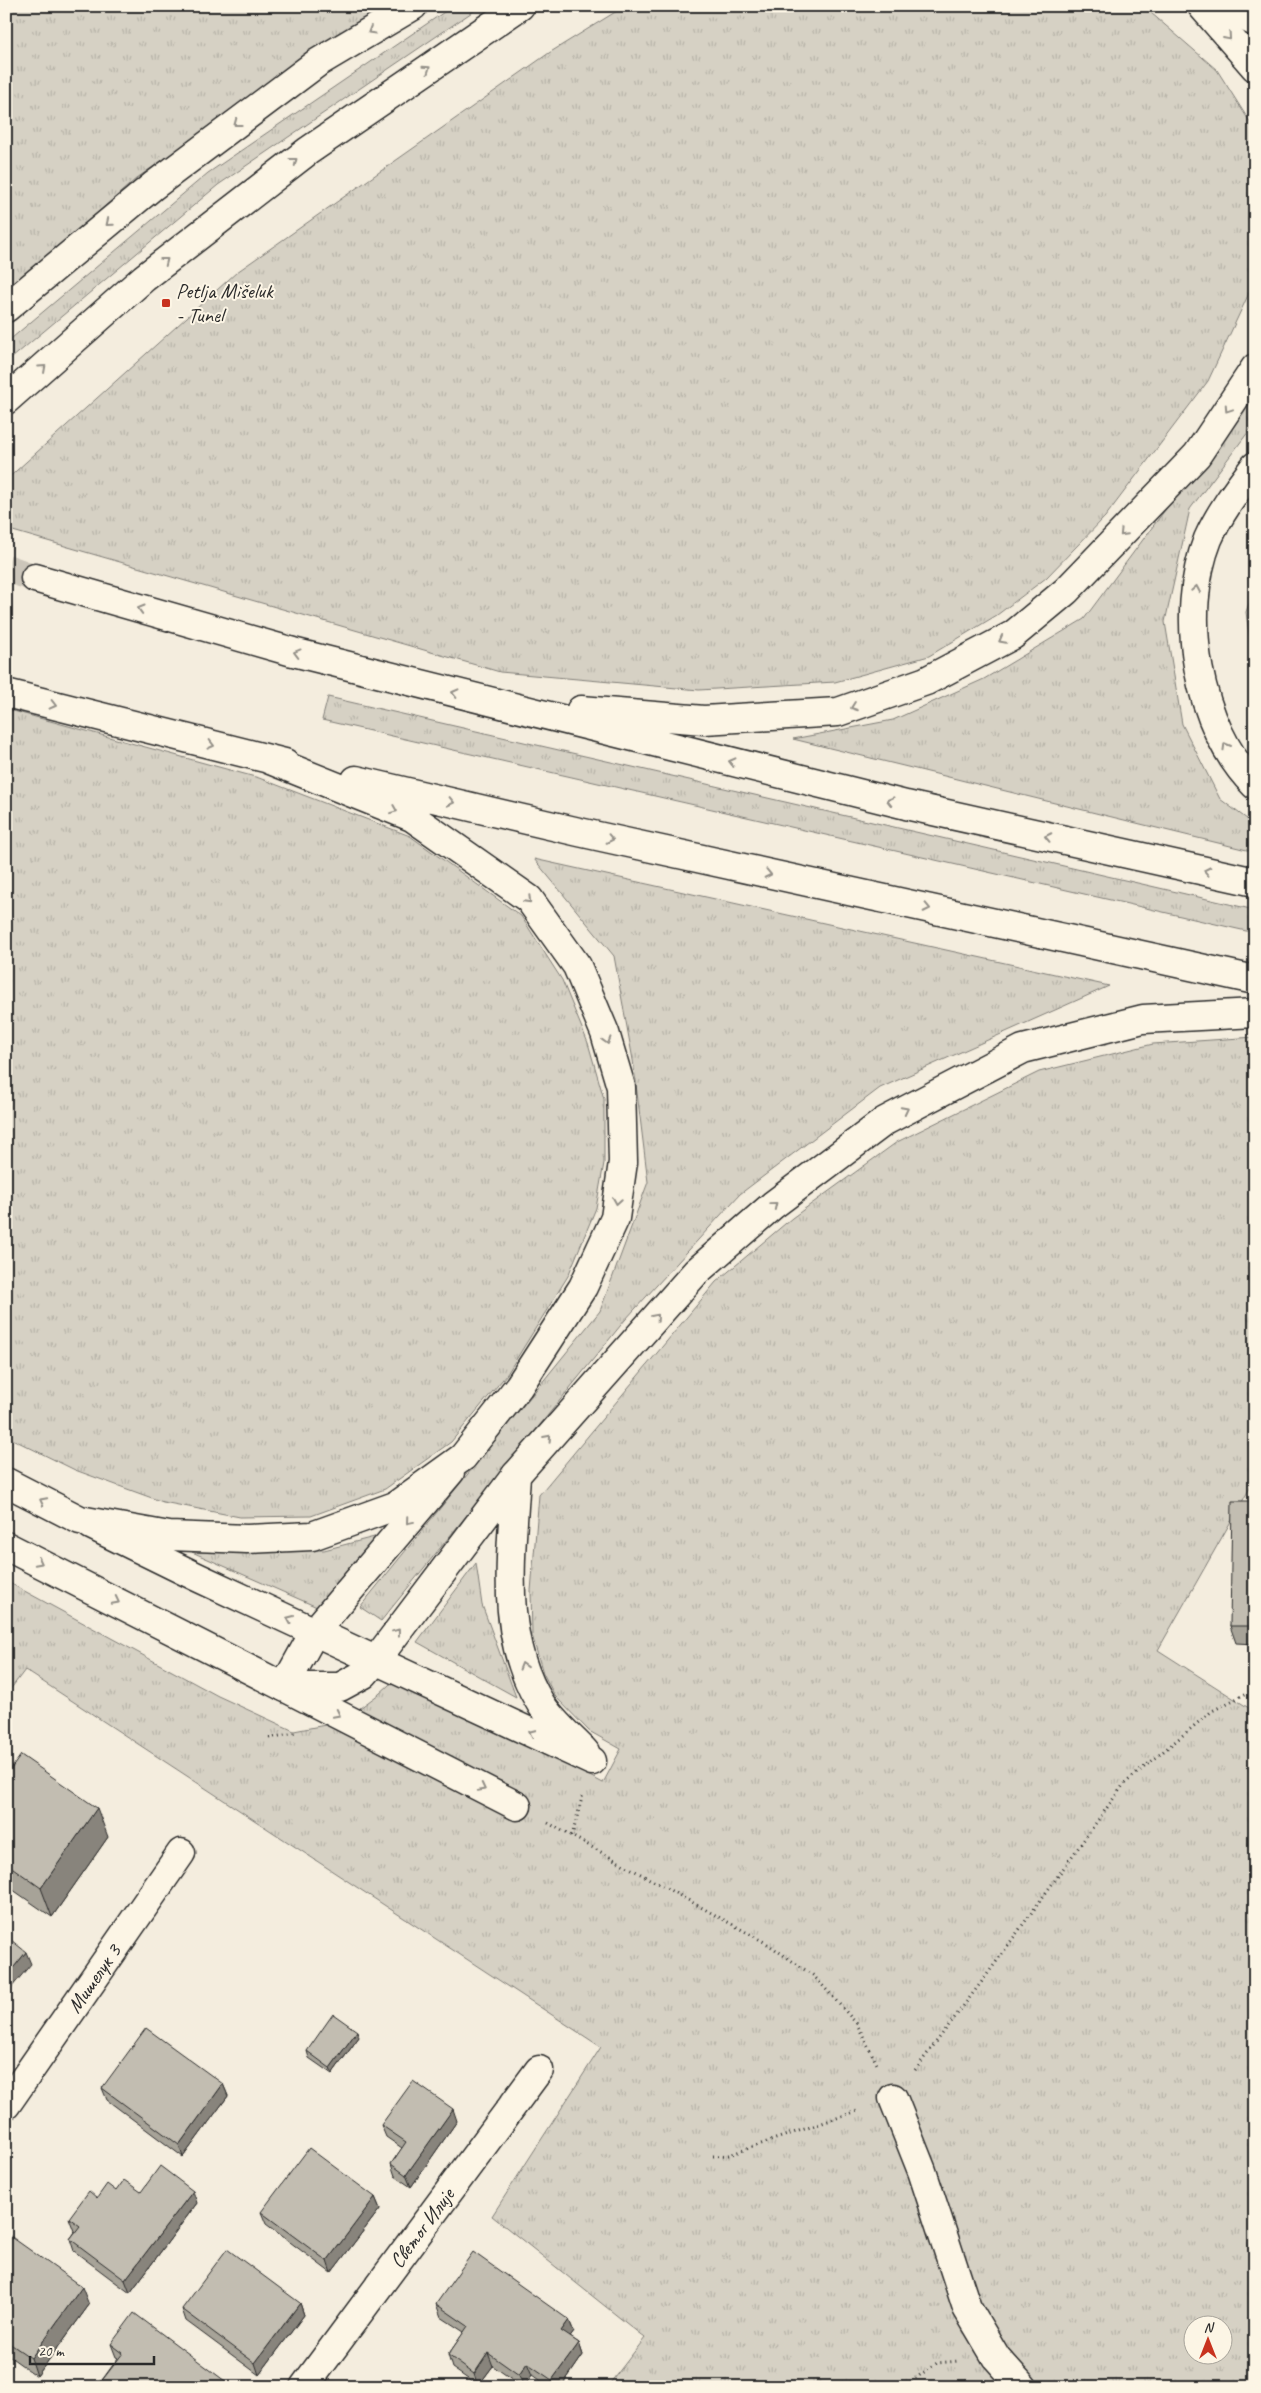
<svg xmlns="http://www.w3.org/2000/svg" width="1261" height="2393" viewBox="0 0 1261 2393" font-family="Caveat,sans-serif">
<defs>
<pattern id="grass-tufts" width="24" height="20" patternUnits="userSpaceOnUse" patternTransform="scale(1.25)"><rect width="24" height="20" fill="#d6d1c4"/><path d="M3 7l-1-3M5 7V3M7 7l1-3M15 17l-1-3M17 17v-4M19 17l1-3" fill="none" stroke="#b8b4a9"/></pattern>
</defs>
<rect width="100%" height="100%" fill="#f4edde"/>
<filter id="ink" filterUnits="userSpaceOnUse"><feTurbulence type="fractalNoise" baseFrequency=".02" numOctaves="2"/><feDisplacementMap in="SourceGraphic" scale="10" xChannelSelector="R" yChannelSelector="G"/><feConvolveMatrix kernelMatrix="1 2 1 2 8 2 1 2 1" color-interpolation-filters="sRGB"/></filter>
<g filter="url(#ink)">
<!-- grass -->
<path fill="url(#grass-tufts)" stroke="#807e78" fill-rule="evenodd" d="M6,6h383l-70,45 -182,127 -131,115z
M453,6h28l-263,179 -212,178v-20l202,-170z
M625,6h518l74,64 38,60v143l-4,16 -43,92 -103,136 -59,61 -49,37 -68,41 -94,26 -136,8 -199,-18 -494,-143v-49l231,-208 312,-219z
M1255,389v34l-65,86 -25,113 17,102 38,75 35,26v27l-462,-113 100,-19 91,-41 100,-60z
M1255,587v90l-9,-65z
M328,697l927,213v23l-933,-213z
M6,709l253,69 151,58 111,80 41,64 26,63 16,56v64l-8,45 -28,68 -61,98 -56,68 -66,47 -74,27 -71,1 -77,-15 -88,-32 -69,-34z
M534,859l575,127 -229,102 -140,106 -115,126 -244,301 -21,-14 240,-296 48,-129 -15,-122 -19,-104z
M1255,1037v442l-97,171 97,62v675h-648l38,-49 -153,-122 109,-169 -576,-377 -19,25v-114l212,115 76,35 47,-9 38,-28 20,-18 204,107 18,-34 -32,-18 -34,-35 -12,-23 -11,-38 -1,-44 8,-96 177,-213 76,-64 105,-76 142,-70 114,-28zM1194,2326h30v30h-30z
M382,1535l-65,72 -125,-55 132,-2z
M476,1563l6,42 34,92 -99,-55z"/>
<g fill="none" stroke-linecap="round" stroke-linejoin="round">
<!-- highway-tunnel -->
<path stroke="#ccc6ba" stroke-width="28" stroke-dasharray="28 14" stroke-linecap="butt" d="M6,568l29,10"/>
<!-- minor casing -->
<g stroke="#2b2b2b" stroke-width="31">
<g id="minor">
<path d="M1223,6l32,16"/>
<path d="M6,308l147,-122 164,-123 96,-57"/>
<path d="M6,400l138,-122 164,-127 212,-145"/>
<path d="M450,1472l-135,159 -31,56 233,119"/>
<path d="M516,1475c-4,77 -18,161 25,229 11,18 30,33 44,48"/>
<path d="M91,1525l106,52 395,184"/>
<path d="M893,2098l29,73 45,137 29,49 27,30"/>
<path id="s1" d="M6,2105l175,-252"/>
<path id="s2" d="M304,2387l235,-317"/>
</g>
</g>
<!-- highway casing -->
<g stroke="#2b2b2b" stroke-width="31">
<path id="highway" d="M1202,6l53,61
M1255,466c-18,24 -35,46 -47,73 -30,75 -11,189 47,246
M35,578l258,74 613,153 349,77
M6,693l279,70
M581,710l123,10 134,-8 88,-31 87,-46 53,-44 131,-136 58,-87
M356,780l223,52 676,148
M6,1482l74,38 89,16 78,3 65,-3 83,-30 68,-49 56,-71 64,-99 32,-69 8,-56 -2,-75 -16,-54 -28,-67 -48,-67 -117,-82 -144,-58
M6,1546l278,141h56l24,-13 12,-14 140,-185 180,-203 77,-67 112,-84 138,-72 120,-30 112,-6"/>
</g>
<!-- path -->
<path stroke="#2b2b2b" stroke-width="3" stroke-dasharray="1 4" stroke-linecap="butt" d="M269,1738l26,-5
M548,1823l218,120 48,33 43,48 21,42
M572,1836l11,-42
M915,2070l71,-94 138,-192 88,-73 43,-22
M713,2156l16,-1 131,-45
M903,2387l34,-24 21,-2"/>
<!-- minor -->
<use href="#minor" stroke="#fcf5e5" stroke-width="28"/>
<!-- highway -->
<use href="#highway" stroke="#fcf5e5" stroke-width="28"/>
</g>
<!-- wall -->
<path fill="#a7a398" stroke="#2b2b2b" d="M1255,1501v143l-19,-1 -6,-17z
M6,1776l102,61 -56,80 -46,-32z
M359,2037l-27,37 -23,-16 -2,-7z
M223,2084l5,12 -45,61 -76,-57 -5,-12z
M457,2121l-46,66 -16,-11 -4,-12 11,-16 -16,-11 -5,-12z
M116,2191l25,1 56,11 -67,90 -56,-42 -4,-12 5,-7 -1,-1 -5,-13 28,-20z
M375,2197l5,12 -49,64 -65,-49 -5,-12z
M6,2233l83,72 -52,71 -31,-22z
M300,2303l4,12 -45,60 -73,-54 -4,-12z
M436,2304l133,16 5,12 -4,5 9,6 4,12 -22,32h-12l-17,-12 -9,12 -30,-21 -15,20 -26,-18 -4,-13 16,-23 -23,-15z
M111,2344l114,37 2,6h-130l21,-29 -2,-1z"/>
<!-- shaded-wall -->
<path fill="#88847c" stroke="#2b2b2b" d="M97,1808l11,29 -56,80 -11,-29z
M26,1952l5,12 -25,30v-17z
M357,2031l2,6 -27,37 -2,-6z
M223,2084l5,12 -45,61 -4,-12z
M453,2109l4,12 -46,66 -5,-12z
M193,2191l4,12 -67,90 -5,-13z
M375,2197l5,12 -49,64 -4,-12z
M82,2287l7,18 -52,71 -6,-18z
M300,2303l4,12 -45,60 -4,-12z
M569,2320l5,12 -8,11 -5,-12z
M579,2343l4,12 -22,32h-6l-3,-7z
M488,2353l5,13 -15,20 -4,-12z
M527,2363l5,12 -8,12 -5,-12z
M225,2381l2,6h-6z"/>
<!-- building -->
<path fill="#c2bdb1" stroke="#2b2b2b" d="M1232,1501h23v125h-25z
M21,1755l76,53 -56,80 -35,-25v-87z
M6,1936l20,16 -20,25z
M333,2014l24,17 -27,37 -23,-17z
M146,2028l77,56 -44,61 -77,-57z
M413,2081l40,28 -47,66 -15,-11 15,-22 -25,-17z
M309,2148l66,49 -48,64 -66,-49z
M160,2166l33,25 -68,89 -55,-41 10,-13 -11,-8 20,-27 8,7 10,-14 9,7 8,-11 17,12z
M6,2233l76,54 -51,71 -25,-17z
M227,2249l73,54 -45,60 -73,-54z
M473,2252l96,68 -8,11 18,12 -27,37 -25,-17 -8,12 -31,-22 -14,21 -26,-19 20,-29 -32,-22z
M134,2313l91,68 -4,6h-124l26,-34 -12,-9z"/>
<!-- one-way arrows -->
<defs><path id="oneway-chevron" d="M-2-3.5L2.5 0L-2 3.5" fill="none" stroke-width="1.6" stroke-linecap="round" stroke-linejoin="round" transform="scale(1.25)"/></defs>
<g stroke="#949088">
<use href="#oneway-chevron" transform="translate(371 31) rotate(149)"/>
<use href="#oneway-chevron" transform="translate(1228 37) rotate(49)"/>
<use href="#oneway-chevron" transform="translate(427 69) rotate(-34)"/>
<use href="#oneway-chevron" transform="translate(237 123) rotate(143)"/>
<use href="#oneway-chevron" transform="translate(294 161) rotate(-38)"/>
<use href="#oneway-chevron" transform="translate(109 223) rotate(141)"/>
<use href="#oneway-chevron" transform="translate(165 261) rotate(-38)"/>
<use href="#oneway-chevron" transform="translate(43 368) rotate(-42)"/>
<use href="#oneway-chevron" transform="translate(1228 409) rotate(124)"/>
<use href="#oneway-chevron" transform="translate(1123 533) rotate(134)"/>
<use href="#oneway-chevron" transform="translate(1196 589) rotate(-80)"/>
<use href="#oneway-chevron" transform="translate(141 609) rotate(-164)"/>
<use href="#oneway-chevron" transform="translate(1002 640) rotate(152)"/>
<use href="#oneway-chevron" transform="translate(297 653) rotate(-165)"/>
<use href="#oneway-chevron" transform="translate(455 693) rotate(-166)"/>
<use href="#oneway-chevron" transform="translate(53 705) rotate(14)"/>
<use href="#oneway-chevron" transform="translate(854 707) rotate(160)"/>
<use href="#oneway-chevron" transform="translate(211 745) rotate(14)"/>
<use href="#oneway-chevron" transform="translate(1226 746) rotate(-120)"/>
<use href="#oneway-chevron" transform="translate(732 762) rotate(-166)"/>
<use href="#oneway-chevron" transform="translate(890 801) rotate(-166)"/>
<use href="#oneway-chevron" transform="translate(451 802) rotate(13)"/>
<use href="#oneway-chevron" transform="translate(394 810) rotate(22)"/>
<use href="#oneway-chevron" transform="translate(1048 837) rotate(-168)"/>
<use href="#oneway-chevron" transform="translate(610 839) rotate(12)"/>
<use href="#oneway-chevron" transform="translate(1207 871) rotate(-168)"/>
<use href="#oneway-chevron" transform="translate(768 874) rotate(12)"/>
<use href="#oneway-chevron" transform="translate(528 900) rotate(45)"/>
<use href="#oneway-chevron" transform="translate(927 908) rotate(12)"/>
<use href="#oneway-chevron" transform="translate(607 1041) rotate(73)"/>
<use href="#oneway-chevron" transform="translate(905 1110) rotate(-27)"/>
<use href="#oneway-chevron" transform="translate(617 1201) rotate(99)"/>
<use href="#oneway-chevron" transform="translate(774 1205) rotate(-39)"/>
<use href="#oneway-chevron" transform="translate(656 1317) rotate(-49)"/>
<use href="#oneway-chevron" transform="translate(548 1438) rotate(-48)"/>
<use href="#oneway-chevron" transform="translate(43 1501) rotate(-153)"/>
<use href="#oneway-chevron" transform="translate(409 1521) rotate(130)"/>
<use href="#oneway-chevron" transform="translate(39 1562) rotate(27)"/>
<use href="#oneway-chevron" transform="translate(116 1601) rotate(27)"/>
<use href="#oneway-chevron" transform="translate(290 1619) rotate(-156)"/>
<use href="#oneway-chevron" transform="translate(397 1632) rotate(-53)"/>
<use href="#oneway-chevron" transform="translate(523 1666) rotate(-107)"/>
<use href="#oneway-chevron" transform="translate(337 1714) rotate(27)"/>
<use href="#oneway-chevron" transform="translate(532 1733) rotate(-155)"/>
<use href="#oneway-chevron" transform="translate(482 1788) rotate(27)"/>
</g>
</g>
<!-- markers -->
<rect fill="#c8321e" stroke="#fcf5e5" stroke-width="2" x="161" y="298" width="10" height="10" rx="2.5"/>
<g text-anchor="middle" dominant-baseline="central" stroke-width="4" stroke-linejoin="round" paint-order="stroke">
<!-- poi labels -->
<g font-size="21" fill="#2b2b2b" stroke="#fcf5e5" text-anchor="start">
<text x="176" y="291">Petlja Mišeluk<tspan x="176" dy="24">- Tunel</tspan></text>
</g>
<!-- street labels -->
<g font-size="21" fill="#2b2b2b" stroke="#fcf5e5">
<text stroke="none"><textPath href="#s1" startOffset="154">Мишелук 3</textPath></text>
<text stroke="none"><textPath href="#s2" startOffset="198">Светог Илије</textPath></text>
</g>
</g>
<!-- margin -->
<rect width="1261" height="2393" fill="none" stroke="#fcf5e5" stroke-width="25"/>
<rect x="12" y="12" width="1236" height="2368" fill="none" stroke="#2b2b2b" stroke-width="2" filter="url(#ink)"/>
<!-- north arrow -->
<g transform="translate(1208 2340)"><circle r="24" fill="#fcf5e5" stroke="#a8a49b"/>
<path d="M0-4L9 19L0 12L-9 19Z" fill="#c8321e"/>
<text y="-8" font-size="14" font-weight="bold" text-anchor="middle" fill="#2b2b2b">N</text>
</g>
<!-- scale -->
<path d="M30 2356v8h124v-8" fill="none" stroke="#2b2b2b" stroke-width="2.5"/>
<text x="38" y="2356" font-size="15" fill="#2b2b2b" stroke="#fcf5e5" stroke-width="4" paint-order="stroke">20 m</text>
</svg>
